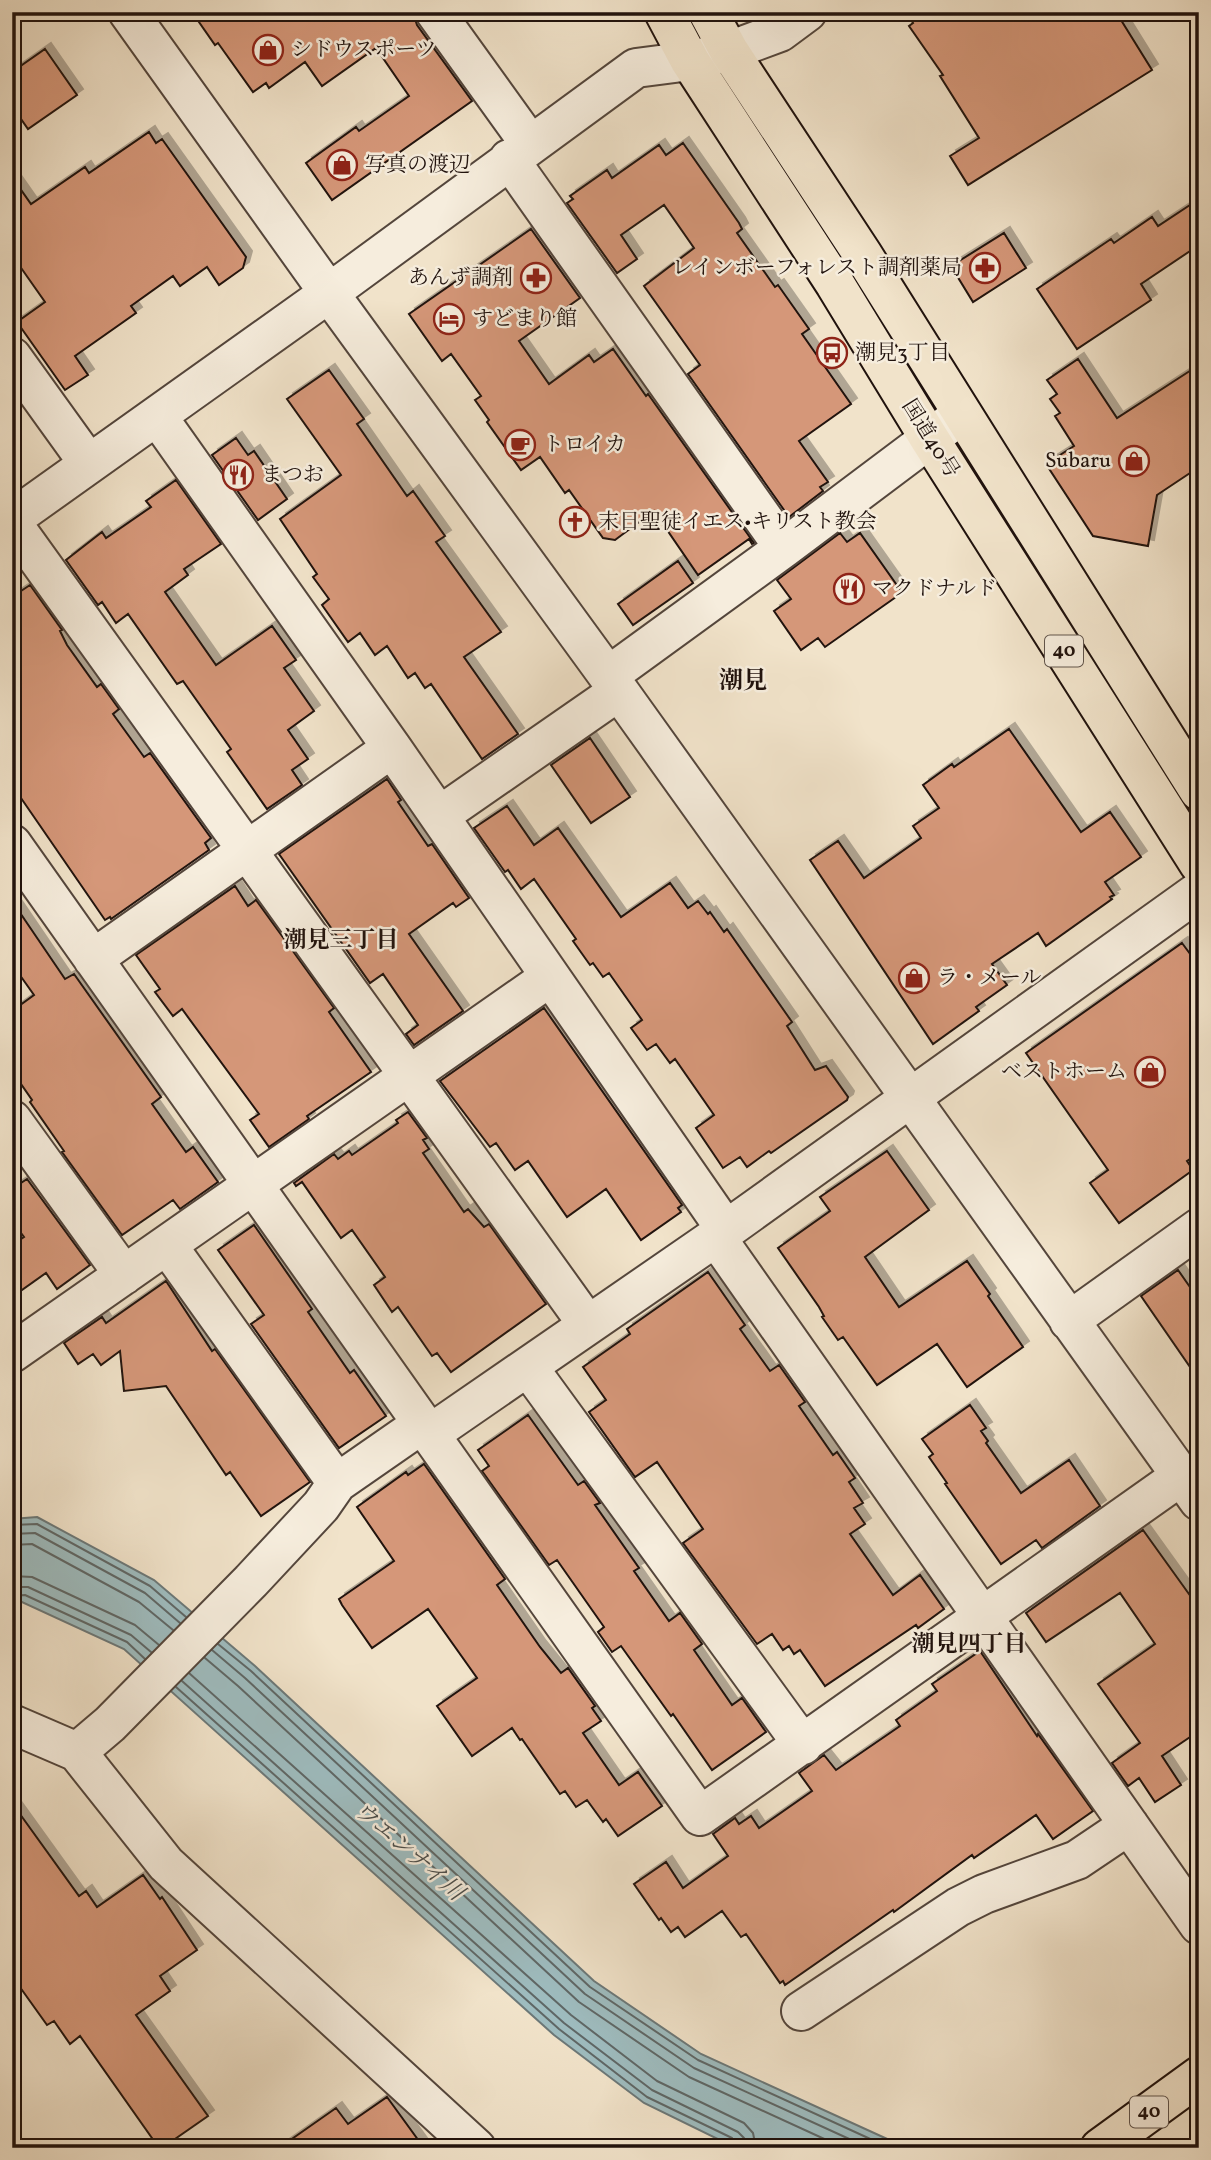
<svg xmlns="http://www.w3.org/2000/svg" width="1211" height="2160" viewBox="0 0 1211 2160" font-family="Vollkorn,'Noto Serif JP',serif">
<defs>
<filter id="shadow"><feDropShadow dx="6" dy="-6" stdDeviation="0" flood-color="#0004"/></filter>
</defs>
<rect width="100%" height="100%" fill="#f1e3ca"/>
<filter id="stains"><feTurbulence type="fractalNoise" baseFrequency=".00286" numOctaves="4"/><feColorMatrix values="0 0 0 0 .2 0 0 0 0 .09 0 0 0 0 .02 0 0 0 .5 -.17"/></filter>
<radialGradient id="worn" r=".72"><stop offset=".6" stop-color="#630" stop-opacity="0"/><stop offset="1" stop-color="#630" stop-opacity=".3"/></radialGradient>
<!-- water -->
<path fill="#9ebcbf" stroke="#6c7878" stroke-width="2" d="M37,1517l117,63 101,86 339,315 107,73 206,94h-171l-92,-45 -90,-68 -430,-386 -102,-47 -10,1v-84z"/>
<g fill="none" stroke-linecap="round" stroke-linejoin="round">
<!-- shore -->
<path stroke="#5f6766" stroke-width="2" d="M12,1525l25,-1 113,62 36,31
M12,1534l23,-1 110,60 35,30
M12,1545l20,-1 107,58 34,28
M12,1576l20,1 103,48 24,20
M12,1587h16l103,48 20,17
M12,1596l13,-1 102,47 18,17
M218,1644l33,27 339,316 108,73 192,88
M212,1650l33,28 340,316 109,74 175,80
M205,1658l33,28 341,316 110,75 155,71
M189,1673l382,342 86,66 87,42 9,10 3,15
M182,1681l382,342 88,67 86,42 6,6 1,10
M176,1687l383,342 88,68 85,41 5,10"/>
</g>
<!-- building -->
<path fill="#d59779" stroke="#20120d" stroke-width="2" filter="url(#shadow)" d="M192,12h221l4,13 55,76 -140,99 -26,-37 50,-36 3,4 50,-35 -33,-48 -54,38 -17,-24 -36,26 -3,-5 -13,9 -35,-49 -3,2z
M906,12h210l36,58 -184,115 -18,-29 29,-18 -39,-62 3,-1 -34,-49 4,-3z
M45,49l32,46 -49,34 -16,-23v-34z
M149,132l7,11 6,-4 84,118 -3,11 -24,17 -12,-18 -27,19 -7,-10 -42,30 5,7 -61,43 13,19 -23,15 -48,-68 28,-20 -33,-47v-78l19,27 54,-37 4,6z
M683,143l56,80 3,6 -5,4 38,54 3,-2 31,44 -7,5 49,70 -52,37 29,41 -8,5 3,4 -34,26 -101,-143 12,-9 -56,-79 50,-38 -30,-43 -43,30 16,24 -20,14 -50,-70 6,-4 -3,-3 37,-26 5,8 47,-33 7,10z
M1199,199v46l-58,39 10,16 -74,49 -40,-60 74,-50 3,4 38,-26 6,9z
M531,229l49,69 -61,43 30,43 40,-29 5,7 19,-13 33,47 2,-2 106,149 -2,1 -3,-5 -51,36 -44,-64 -39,29 -12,-2 -34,-48 -4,3 -25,-36 -19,13 -34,-48 2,-2 -14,-20 6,-4 -30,-42 -9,7 -33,-47z
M1004,233l22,35 -53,34 -22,-36z
M1078,359l39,59 82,-53v102l-42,28 -9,51 -55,-10 -47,-72 28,-18 -19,-30 5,-3 -10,-14 7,-5 -10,-14z
M329,370l35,49 -7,5 50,72 6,-5 32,45 -9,6 65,90 -37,25 54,77 -36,25 -51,-75 -6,4 -10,-15 -7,5 -21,-32 -12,9 -15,-22 -12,9 -26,-37 7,-6 -16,-22 4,-3 -37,-55 61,-44 -54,-76z
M236,438l12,17 6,-4 33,48 -29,21 -46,-65z
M176,480l45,64 -37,25 4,6 -23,17 51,73 56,-39 24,34 -12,8 30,43 -26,19 20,29 -16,11 10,15 -35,24 -40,-57 4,-3 -48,-68 -6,3 -49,-70 -12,9 -14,-21 -4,3 -32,-45 36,-28 4,6 45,-31 -5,-6z
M840,533l7,9 13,-9 41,58 -6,4 1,2 -71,50 -7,-9 -17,12 -27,-39 17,-12 -14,-19z
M678,561l15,22 -60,42 -15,-21z
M30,585l32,45 -2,1 7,14 30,42 4,-3 18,25 -6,5 31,43 6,-4 61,85 -6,5 4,7 -98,69 -1,-2 -5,3 -93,-135v-188z
M1009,729l72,103 29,-20 31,45 -36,25 9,13 -4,2 2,2 -66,47 -8,-13 -46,31 15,21 -31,22 3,4 -46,33 -123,-184 28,-19 26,37 57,-40 -8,-12 26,-18 -16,-23 29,-21 2,3z
M590,738l40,59 -39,26 -40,-58z
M387,779l14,21 -3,2 30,44 4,-2 37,54 -13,9 -3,-4 -44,31 54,77 -49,34 -8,-11 12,-9 -35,-51 -13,9 -91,-129z
M507,806l27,39 24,-17 63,89 49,-34 18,25 10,-7 10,13 2,-2 14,20 3,-3 65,93 -5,4 28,44 11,-4 22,31 -1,3 -76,53 -2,-2 -22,16 -7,-10 -17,11 -27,-40 18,-13 -39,-56 -5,4 -14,-19 -9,6 -16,-22 11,-8 -33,-47 -6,4 -10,-14 -3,2 -17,-24 3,-2 -42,-60 -13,10 -13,-19 -3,2 -31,-44z
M235,886l13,20 8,-6 78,108 -5,4 42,60 -64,44 2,3 -40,28 -19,-27 9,-6 -77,-105 -9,7 -18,-24 5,-3 -24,-34z
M12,901l53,78 9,-5 87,123 -9,7 34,48 7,-5 25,35 -38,27 -7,-9 -51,35 -60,-83 2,-1 -34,-49 2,-2 -20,-29v-60l22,-16 -22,-31z
M1182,943l17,23v187l-12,8 6,9 -74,53 -29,-40 18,-13 -82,-117z
M544,1008l138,197 -4,3 3,4 -40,28 -35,-51 -39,28 -39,-56 -13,9 -19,-27 -6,4 -50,-66z
M408,1112l19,26 -4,2 6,9 -6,4 41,59 4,-3 16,18 5,-3 57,80 -95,68 -14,-19 -5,3 -34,-49 -6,5 -18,-27 11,-8 -33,-47 -11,8 -39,-56 -6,4 -2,-3 40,-29 4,5 11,-8 3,4 46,-32 -2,-3z
M887,1151l42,59 -64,47 34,50 68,-46 23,33 -2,2 35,51 -56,40 -30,-43 -60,41 -34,-48 -5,3 -16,-23 2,-1 -5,-9 -41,-59 52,-37 -10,-14z
M27,1179l63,86 -33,24 -11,-16 -34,24v-52l12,-8 -12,-16v-32z
M254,1225l58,84 -4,3 42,61 4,-3 32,46 -47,32 -88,-124 13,-9 -46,-65z
M1178,1270l21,30v80l-58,-84z
M708,1272l37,53 -5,4 30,42 9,-6 26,37 -6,4 34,49 4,-3 18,26 -6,4 14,21 -9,5 11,16 -15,10 43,61 27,-20 24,34 -26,19 -2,-3 -91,61 -25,-36 -6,4 -5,-8 -6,4 -11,-16 -15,10 -74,-101 20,-14 -46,-67 -22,15 -46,-65 17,-12 -23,-33 47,-33 -3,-5z
M166,1281l46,70 3,-2 95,133 -49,34 -31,-44 -4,3 -60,-89 -42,5 -4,-40 -19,14 -8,-11 -15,10 -14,-21 38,-26 4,6z
M970,1405l16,23 -5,3 7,10 -2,2 35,50 48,-33 31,46 -58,42 -6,-8 -35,24 -56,-80 2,-1 -18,-26 4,-3 -11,-15z
M528,1415l50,70 6,-4 16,22 -5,2 44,63 -5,3 35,50 11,-8 22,31 -8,6 38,55 10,-7 24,34 -54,38 -39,-56 -2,2 -50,-70 -9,6 -14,-20 6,-5 -47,-67 -8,5 -67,-94 7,-5 -11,-16z
M424,1464l81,115 -8,6 43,62 21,26 7,-5 27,38 -3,2 9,13 -18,12 36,52 19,-13 24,34 -44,30 -12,-17 -3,3 -16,-22 -11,7 -11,-16 -5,3 -38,-55 -2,1 -8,-12 -40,28 -35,-50 40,-28 -49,-69 -56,39 -30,-43 -3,-6 55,-38 -37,-54 49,-35 2,3z
M1143,1530l56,78v123l-37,25 19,29 -26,17 -16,-24 -11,8 -16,-23 28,-20 -42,-59 57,-40 -35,-51 -74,49 -20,-29z
M980,1651l57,85 1,-2 55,77 -40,28 -17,-24 -62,43 -2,-3 -78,57 -1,-2 -108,75 -2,-4 -3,2 -34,-49 -5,3 -19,-26 -37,26 -7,-10 -7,5 -10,-14 -2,2 -25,-36 32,-22 17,26 45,-32 -15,-22 22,-16 4,6 12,-8 8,12 53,-37 -13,-18 25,-18 12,15 64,-44 -4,-6 41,-29 -5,-7z
M12,1803l67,93 7,-5 11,16 46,-32 17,24 2,-2 35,53 -37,26 10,15 -34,24 72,101 -46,32h-3l-79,-112 -10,8 -16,-23 -7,4 -35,-49z
M387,2097l37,51h-145l57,-40 12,16z"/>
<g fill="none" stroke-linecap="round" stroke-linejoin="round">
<!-- minor casing -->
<g stroke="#54463c" stroke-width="42">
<path id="minor" d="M128,12l201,281 290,398 580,810
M435,12l95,132
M509,159l275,389
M12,357l77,107
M157,416l235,332 334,482
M12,519l317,-226 307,-225 54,-7 39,-10 51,-19 27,-20
M12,523l576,802
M608,676l176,-128 173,-130
M439,816l180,-125
M12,844l688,972 481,-340
M93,959l299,-211
M12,1120l112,155
M716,1237l483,688
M167,1245l170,238
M1069,1321l130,-93
M12,1353l538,-376
M528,1367l275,378
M430,1434l296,-204 473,-339
M12,1724l65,28 89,112 310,284
M77,1752l33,-28 141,-143 70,-75 16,-23 85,-59
M801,2011l157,-104 26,-13 93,-34 52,-35"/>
</g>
<!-- highway casing -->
<g stroke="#20120d" stroke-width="42">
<path id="highway" d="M664,12l26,49 145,223 94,154 270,426
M708,12l21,39 134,204 336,536
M1100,2148l99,-72"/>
</g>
<!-- minor -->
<use href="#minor" stroke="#f6eddd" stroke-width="38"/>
<!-- highway -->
<use href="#highway" stroke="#f1e3ca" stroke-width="38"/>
</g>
<!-- icons -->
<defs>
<g id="shop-ring" transform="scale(1.575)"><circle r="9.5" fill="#f6eddd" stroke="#8f2418" stroke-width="1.5"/><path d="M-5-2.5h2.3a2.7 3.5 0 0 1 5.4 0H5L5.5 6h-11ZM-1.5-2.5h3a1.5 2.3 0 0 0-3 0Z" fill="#8f2418"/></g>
<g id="pharmacy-ring" transform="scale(1.575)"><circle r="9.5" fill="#f6eddd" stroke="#8f2418" stroke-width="1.5"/><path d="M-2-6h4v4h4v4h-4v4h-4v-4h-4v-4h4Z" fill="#8f2418"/></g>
<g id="hotel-ring" transform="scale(1.575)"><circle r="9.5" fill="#f6eddd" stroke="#8f2418" stroke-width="1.5"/><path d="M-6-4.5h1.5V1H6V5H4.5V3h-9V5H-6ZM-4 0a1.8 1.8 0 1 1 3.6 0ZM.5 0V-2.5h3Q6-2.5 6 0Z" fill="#8f2418"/></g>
<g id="bus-ring" transform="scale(1.575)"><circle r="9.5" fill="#f6eddd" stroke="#8f2418" stroke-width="1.5"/><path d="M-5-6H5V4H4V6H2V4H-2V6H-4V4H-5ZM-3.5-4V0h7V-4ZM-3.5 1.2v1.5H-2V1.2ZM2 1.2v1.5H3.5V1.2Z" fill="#8f2418"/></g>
<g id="cafe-ring" transform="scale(1.575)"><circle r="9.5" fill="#f6eddd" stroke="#8f2418" stroke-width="1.5"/><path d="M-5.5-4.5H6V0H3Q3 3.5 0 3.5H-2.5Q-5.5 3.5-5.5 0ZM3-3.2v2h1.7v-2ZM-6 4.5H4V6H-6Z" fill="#8f2418"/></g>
<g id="restaurant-ring" transform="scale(1.575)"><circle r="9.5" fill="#f6eddd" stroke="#8f2418" stroke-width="1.5"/><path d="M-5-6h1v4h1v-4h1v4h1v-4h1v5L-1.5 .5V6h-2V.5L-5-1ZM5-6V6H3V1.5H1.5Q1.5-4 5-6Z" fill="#8f2418"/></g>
<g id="church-ring" transform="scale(1.575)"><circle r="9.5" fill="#f6eddd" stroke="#8f2418" stroke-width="1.5"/><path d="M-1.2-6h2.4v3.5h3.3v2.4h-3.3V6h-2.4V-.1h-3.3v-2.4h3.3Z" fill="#8f2418"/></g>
</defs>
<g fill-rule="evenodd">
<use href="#shop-ring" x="268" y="50"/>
<use href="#shop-ring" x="342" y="165"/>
<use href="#pharmacy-ring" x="985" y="268"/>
<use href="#pharmacy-ring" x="536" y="278"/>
<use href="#hotel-ring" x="449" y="319"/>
<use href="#bus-ring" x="832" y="353"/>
<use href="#cafe-ring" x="520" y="445"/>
<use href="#shop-ring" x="1134" y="461"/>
<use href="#restaurant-ring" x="238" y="475"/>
<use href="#church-ring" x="575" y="522"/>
<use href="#restaurant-ring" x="849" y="589"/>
<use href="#shop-ring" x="914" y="978"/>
<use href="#shop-ring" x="1150" y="1072"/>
</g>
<g text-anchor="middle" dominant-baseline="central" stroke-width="5" stroke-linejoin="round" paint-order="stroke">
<!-- shield labels -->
<g fill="#f6eddd" stroke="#60544b" stroke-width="2">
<rect x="1045" y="635.5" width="38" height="31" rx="5"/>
<rect x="1130" y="2096.5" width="38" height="31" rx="5"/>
</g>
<g font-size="19" font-weight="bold" fill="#20120d">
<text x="1064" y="651">40</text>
<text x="1149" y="2112">40</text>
</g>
<!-- poi labels -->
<g font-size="21" fill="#20120d" stroke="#f6eddd" text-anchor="start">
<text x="291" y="50">シドウスポーツ</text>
<text x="365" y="165">写真の渡辺</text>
<text x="962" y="268" text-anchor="end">レインボーフォレスト調剤薬局</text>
<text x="513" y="278" text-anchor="end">あんず調剤</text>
<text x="472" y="319">すどまり館</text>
<text x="855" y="353">潮見3丁目</text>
<text x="543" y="445">トロイカ</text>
<text x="1111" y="461" text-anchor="end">Subaru</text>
<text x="261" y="475">まつお</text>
<text x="598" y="522">末日聖徒イエス•キリスト教会</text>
<text x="872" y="589">マクドナルド</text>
<text x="937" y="978">ラ・メール</text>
<text x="1127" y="1072" text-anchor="end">ベストホーム</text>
</g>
<!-- street labels -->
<g font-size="21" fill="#20120d" stroke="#f6eddd">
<text transform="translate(930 439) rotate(58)">国道40号</text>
</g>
<!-- neighbourhood labels -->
<g font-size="23" font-weight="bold" fill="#20120d" stroke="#f6eddd">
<text x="341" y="941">潮見三丁目</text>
<text x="969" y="1645">潮見四丁目</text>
</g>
<!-- water labels -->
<g font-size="23" font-style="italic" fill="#4c4e4b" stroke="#f6eddd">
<text transform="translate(408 1852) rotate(41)">ウエンナイ川</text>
</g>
<!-- quarter labels -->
<g font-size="24" font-weight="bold" fill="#20120d" stroke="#f6eddd">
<text x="743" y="682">潮見</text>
</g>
</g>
<!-- margin -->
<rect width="1211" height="2160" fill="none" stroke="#f1e3ca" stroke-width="42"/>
<rect x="14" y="14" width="1183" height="2132" fill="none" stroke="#20120d" stroke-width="3.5"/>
<rect x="21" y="21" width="1169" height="2118" fill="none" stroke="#20120d" stroke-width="2"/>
<rect width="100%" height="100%" filter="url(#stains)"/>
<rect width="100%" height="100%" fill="url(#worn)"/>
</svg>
